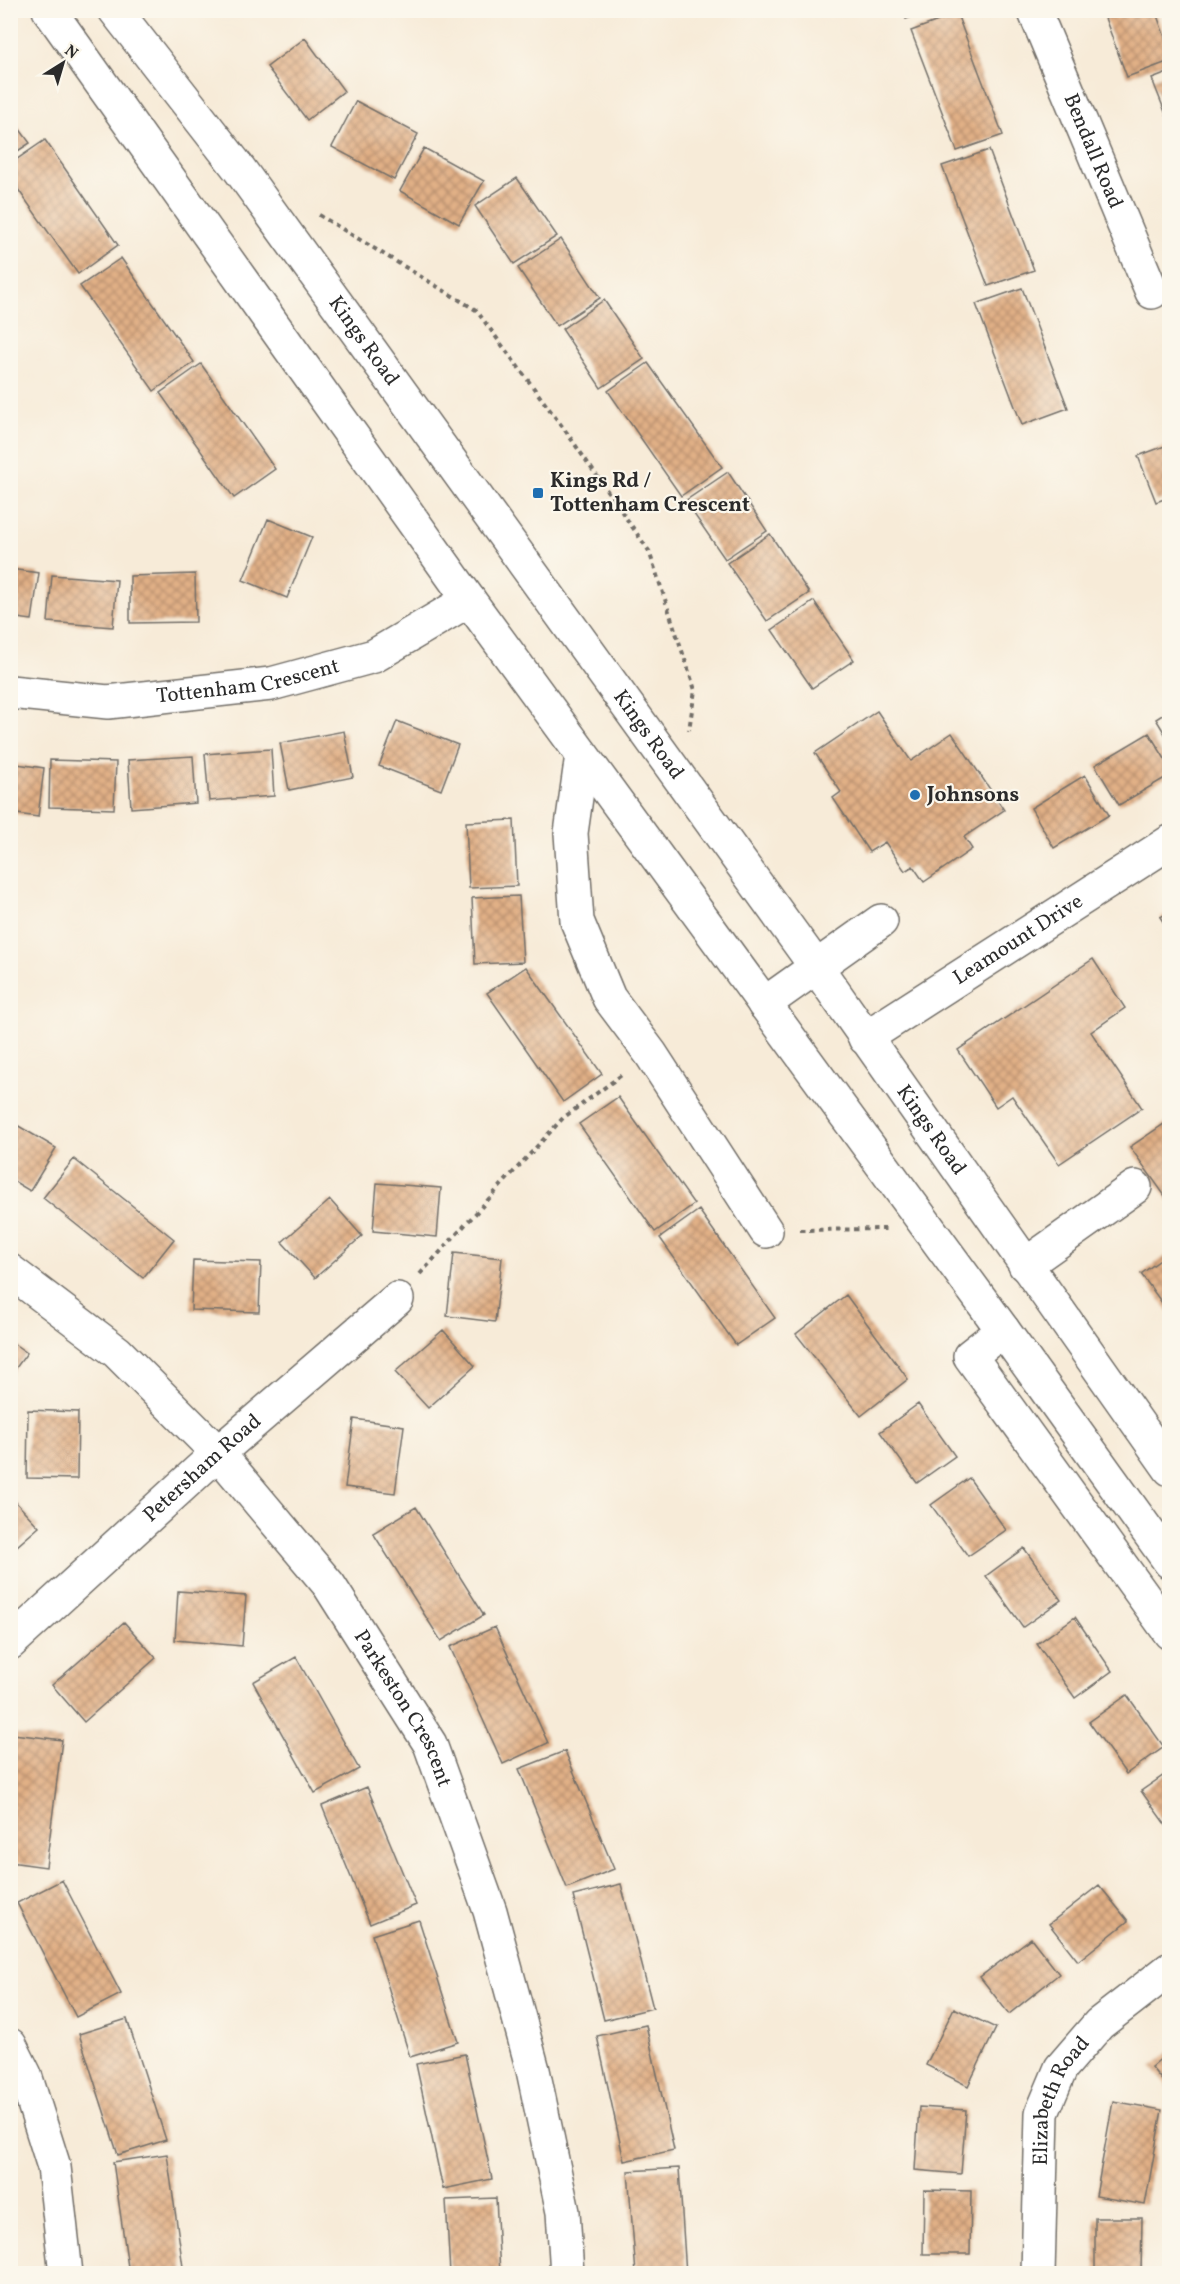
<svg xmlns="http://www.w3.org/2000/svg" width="1180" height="2284" viewBox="0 0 1180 2284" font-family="Vollkorn,serif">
<defs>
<pattern id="building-cross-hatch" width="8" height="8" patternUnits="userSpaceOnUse" patternTransform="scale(1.5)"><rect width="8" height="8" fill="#e1b086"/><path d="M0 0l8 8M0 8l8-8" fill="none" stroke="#b78f6e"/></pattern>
</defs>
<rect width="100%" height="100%" fill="#fbf7ec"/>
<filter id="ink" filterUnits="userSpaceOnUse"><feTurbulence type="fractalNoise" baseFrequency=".0167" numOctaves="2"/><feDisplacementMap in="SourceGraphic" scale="12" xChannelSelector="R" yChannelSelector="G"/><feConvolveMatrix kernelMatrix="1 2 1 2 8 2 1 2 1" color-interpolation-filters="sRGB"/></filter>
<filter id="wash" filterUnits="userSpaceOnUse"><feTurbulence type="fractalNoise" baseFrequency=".008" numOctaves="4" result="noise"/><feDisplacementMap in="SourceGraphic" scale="24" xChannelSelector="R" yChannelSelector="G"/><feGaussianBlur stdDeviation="1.35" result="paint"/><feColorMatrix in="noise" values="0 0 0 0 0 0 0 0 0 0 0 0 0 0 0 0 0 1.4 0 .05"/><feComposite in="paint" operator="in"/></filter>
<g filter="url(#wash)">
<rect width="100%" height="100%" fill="#f7ebd8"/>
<g id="blocks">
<!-- building -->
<path fill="url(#building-cross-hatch)" d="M902,10h27v1l-23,8z
M1102,10h53l15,41v10l-43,16z
M957,14l46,121 -46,16 -46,-120z
M305,38l39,53 -37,29 -40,-53z
M1170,72v50h-1l-17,-43z
M356,101l62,33 -24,46 -62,-33z
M10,116l20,27 -20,13z
M45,140l73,105 -40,29 -68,-96v-14z
M424,148l60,33 -25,43 -59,-33z
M989,150l45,120 -46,16 -46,-120z
M517,178l40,58 -43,28 -39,-58z
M561,239l39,59 -43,28 -39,-58z
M121,258l73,104 -40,29 -74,-105z
M1022,288l46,120 -46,17 -46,-121z
M604,300l40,59 -43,29 -39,-59z
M648,363l74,104 -41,29 -73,-105z
M201,364l74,105 -41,29 -74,-105z
M1170,444v53l-14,5 -18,-46z
M728,472l39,59 -42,28 -40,-58z
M268,519l44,18 -25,61 -44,-18z
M770,534l39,59 -42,28 -40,-58z
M10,569l29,4 -7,47 -22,-3z
M195,574l1,48 -66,1v-47z
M52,575l65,5 -4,47 -65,-5z
M814,601l40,59 -42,28 -40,-58z
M1170,710v32l-14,-23z
M877,711l34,50 41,-28 52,77 -40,27 8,12 -48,33 -11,-16 -8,5 -20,-29 -16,10 -36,-54 8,-6 -26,-39z
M397,721l61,24 -17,45 -62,-24z
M344,731l9,46 -64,13 -9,-47z
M1149,733l21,34v8l-51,30 -24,-40z
M271,749l3,47 -65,5 -4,-47z
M193,756l3,47 -65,5 -3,-48z
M50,760l66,2 -2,47 -65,-2z
M10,763l34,5 -6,49 -28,-4z
M1085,775l24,40 -55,33 -23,-40z
M514,820l3,66 -48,2 -3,-66z
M519,896l4,66 -48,2 -3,-66z
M1170,912v20l-10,-15z
M1093,959l32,49 -34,24 51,76 -83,56 -47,-68 -16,11 -38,-57z
M526,967l76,107 -39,28 -76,-109z
M618,1097l76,107 -39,28 -76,-108z
M1170,1120v83l-40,-56z
M10,1121l46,27 -26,43 -20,-12z
M74,1159l100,80 -31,39 -100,-80z
M377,1183l64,5 -4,49 -64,-6z
M330,1200l32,36 -47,42 -33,-36z
M699,1210l76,108 -39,27 -76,-107z
M454,1253l48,5 -7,64 -48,-6z
M1170,1253v61l-29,-40z
M193,1260l68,2 -2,50 -68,-2z
M846,1295l62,84 -47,37 -65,-82z
M443,1330l32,36 -47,42 -33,-36z
M10,1341l17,12 -17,23z
M918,1404l37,52 -38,27 -37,-51z
M28,1410l50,2 -1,67 -50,-1z
M354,1419l50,7 -9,67 -50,-6z
M969,1478l37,52 -38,26 -37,-51z
M10,1496l29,31 -29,25z
M416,1507l68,108 -43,26 -68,-108z
M1024,1548l37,52 -38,27 -37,-51z
M178,1591l68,5 -4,50 -67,-6z
M1075,1617l37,54 -37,27 -38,-54z
M124,1622l32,36 -72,64 -32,-37z
M495,1627l53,116 -45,21 -53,-117z
M296,1657l63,112 -44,24 -62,-111z
M1127,1695l37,52 -38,27 -37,-52z
M13,1734l49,6 -16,127 -36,-5v-111z
M565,1751l49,118 -47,19 -48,-119z
M1170,1771v60l-29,-40z
M367,1787l49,118 -46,19 -48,-118z
M62,1880l59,114 -45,23 -59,-114z
M621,1884l32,124 -49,12 -31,-124z
M1099,1885l29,36 -50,40 -29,-37z
M419,1920l39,122 -48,15 -38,-122z
M1031,1938l28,36 -50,40 -29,-37z
M954,2008l42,20 -28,58 -42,-21z
M127,2019l39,121 -48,15 -39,-121z
M646,2025l28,125 -50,11 -27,-125z
M1170,2051v39l-19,-23z
M465,2054l27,125 -49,10 -27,-125z
M1113,2101l49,9 -17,95 -49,-9z
M919,2107l47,3 -5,64 -46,-4z
M167,2154l17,120h-55l-16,-112z
M679,2168l7,106h-50l-8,-103z
M924,2190l47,1 -1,63h-47z
M496,2198l4,76h-50l-4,-74z
M1095,2218h47l-1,56h-46z"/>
</g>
</g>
<g filter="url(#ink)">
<use href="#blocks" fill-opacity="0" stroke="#726e68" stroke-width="1.5"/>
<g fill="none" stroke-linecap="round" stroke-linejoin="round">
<!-- minor casing -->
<g stroke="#726e68" stroke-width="36">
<g id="minor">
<path id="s1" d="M1034,10l118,282"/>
<path id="s2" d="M10,692l98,10 163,-18 103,-28 95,-56"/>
<path d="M582,755l-11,78 6,88 32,77 42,56 115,177"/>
<path d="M764,1004l117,-83"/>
<path id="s3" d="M865,1038l305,-196"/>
<path d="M1025,1265l110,-78"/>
<path id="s4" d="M10,1271l107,81 101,101 111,132 101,159 60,167 43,159 30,142 4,62"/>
<path d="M1003,1330l-33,26 200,277"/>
<path id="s5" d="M10,1643l208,-190 179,-154"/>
<path d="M10,2045l15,30 29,92 12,107"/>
<path id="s6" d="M1038,2274l4,-161 19,-45 38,-44 71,-55"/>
</g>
</g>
<!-- major casing -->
<g stroke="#726e68" stroke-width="36">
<g id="major">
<path d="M49,10l420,590 534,730 167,232"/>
<path id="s7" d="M115,10l125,160 577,798 353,501"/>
</g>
</g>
<!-- path -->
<path stroke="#726e68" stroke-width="4" stroke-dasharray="4.5 4.5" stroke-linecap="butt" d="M319,215l157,95 91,123 82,118 46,139 -6,40
M800,1230l86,-1
M420,1274l143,-156 60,-44"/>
<!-- minor -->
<use href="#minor" stroke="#fff" stroke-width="33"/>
<!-- major -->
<use href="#major" stroke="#fff" stroke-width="33"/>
</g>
</g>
<!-- markers -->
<g fill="#1f6fb2" stroke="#fbf7ec" stroke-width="2">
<rect x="532" y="487" width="12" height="12" rx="3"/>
<circle cx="915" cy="795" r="6"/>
</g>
<g text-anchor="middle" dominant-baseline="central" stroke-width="4.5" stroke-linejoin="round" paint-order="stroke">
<!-- street labels -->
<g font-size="21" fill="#2b2b2b" stroke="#fbf7ec">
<text stroke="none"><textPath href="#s1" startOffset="153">Bendall Road</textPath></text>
<text stroke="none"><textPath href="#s7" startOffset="414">Kings Road</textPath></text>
<text stroke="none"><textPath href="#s2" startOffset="240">Tottenham Crescent</textPath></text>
<text stroke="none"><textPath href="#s7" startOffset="900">Kings Road</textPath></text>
<text stroke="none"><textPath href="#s3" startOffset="182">Leamount Drive</textPath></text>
<text stroke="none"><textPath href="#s7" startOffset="1386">Kings Road</textPath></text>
<text stroke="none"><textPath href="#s5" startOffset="260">Petersham Road</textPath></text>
<text stroke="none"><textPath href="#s4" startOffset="594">Parkeston Crescent</textPath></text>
<text stroke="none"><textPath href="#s6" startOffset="178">Elizabeth Road</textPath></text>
</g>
<!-- poi labels -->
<g font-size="21" font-weight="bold" fill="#2b2b2b" stroke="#fbf7ec" text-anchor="start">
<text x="550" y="481">Kings Rd /<tspan x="550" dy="24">Tottenham Crescent</tspan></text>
<text x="927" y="795">Johnsons</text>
</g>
</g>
<!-- margin -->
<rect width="1180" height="2284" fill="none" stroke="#fbf7ec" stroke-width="36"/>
<!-- north arrow -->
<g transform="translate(63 63) rotate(37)" stroke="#fbf7ec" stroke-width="4.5" paint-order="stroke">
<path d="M0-4.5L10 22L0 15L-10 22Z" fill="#2b2b2b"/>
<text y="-9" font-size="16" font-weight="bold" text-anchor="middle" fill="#2b2b2b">N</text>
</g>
</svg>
